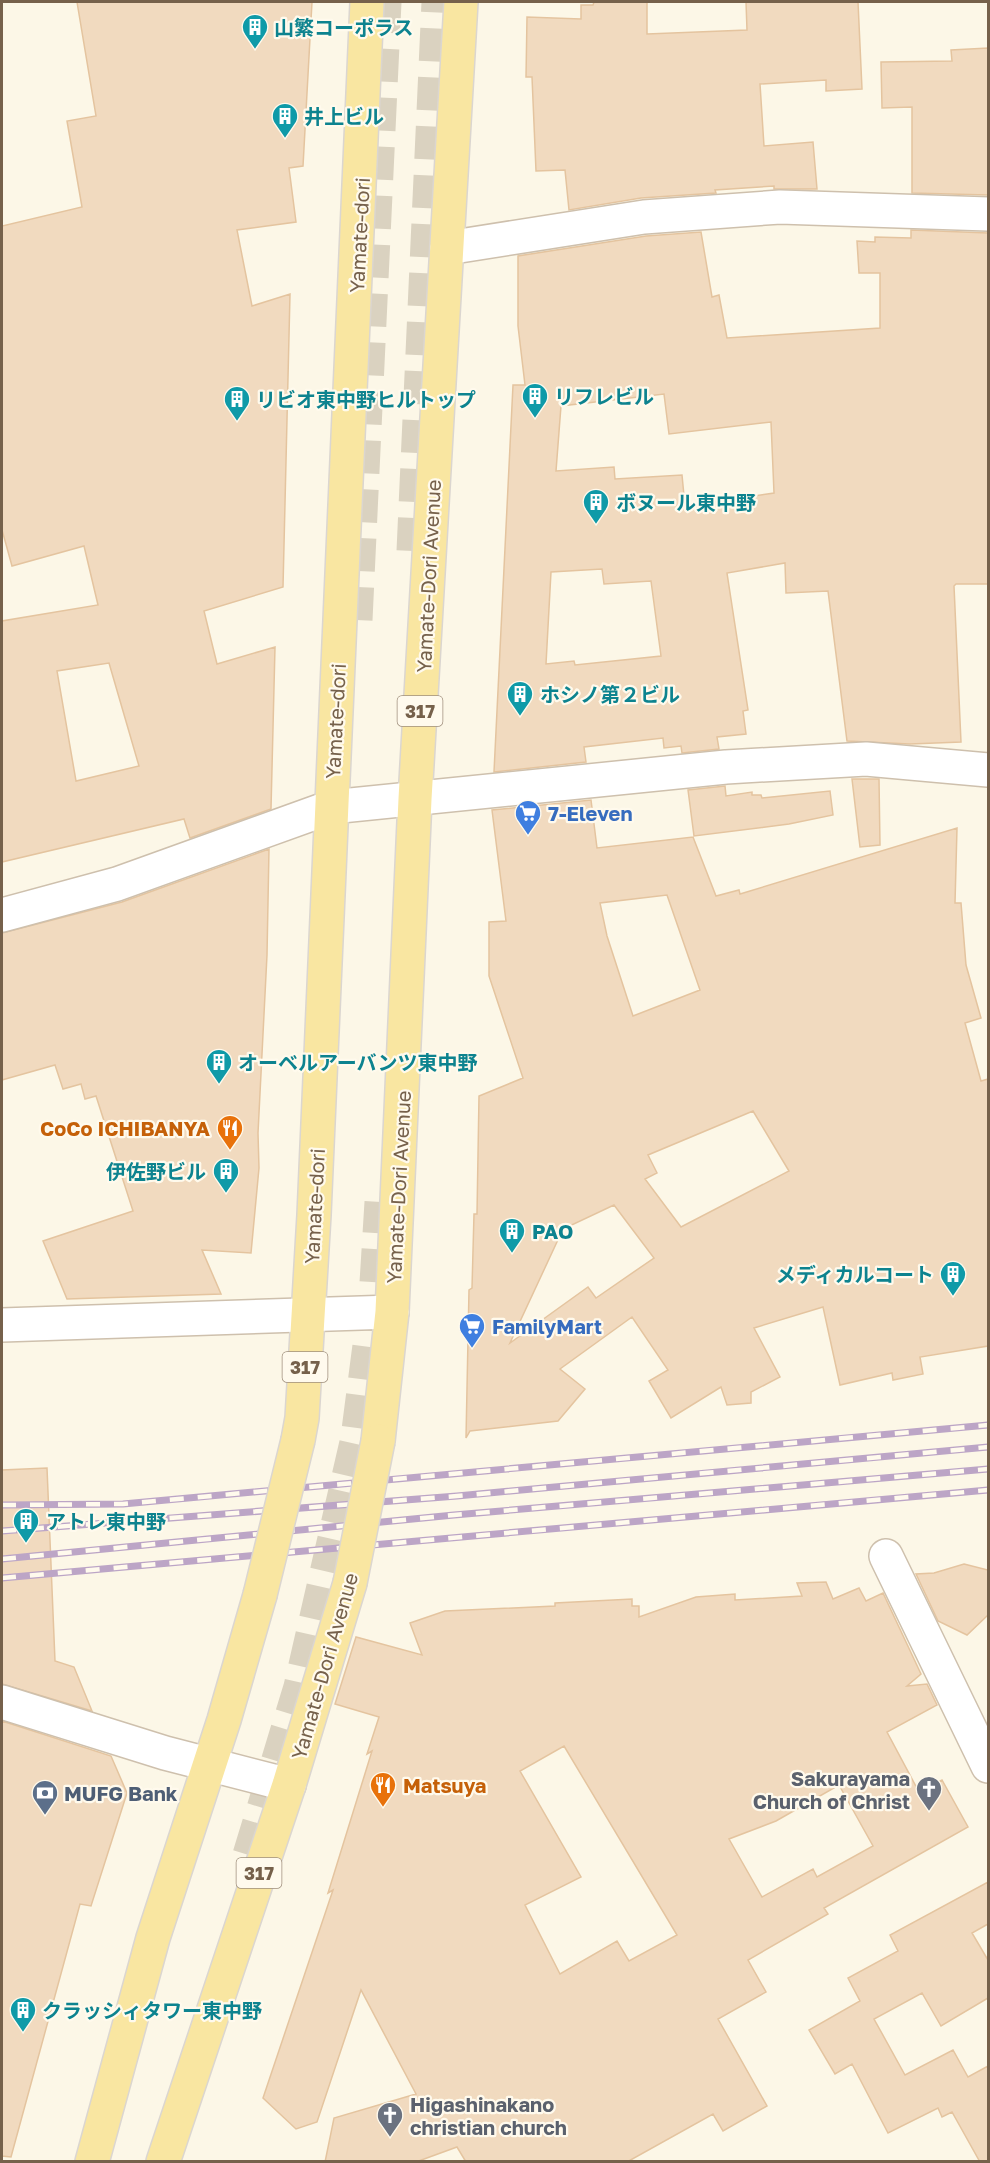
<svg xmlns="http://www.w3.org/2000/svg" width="990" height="2163" viewBox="0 0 990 2163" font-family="'Golos Text','Noto Sans JP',sans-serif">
<rect width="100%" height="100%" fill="#fcf7e7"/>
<!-- building -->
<path fill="#f1dabf" stroke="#e4c49f" stroke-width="1.5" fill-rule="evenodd" d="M77,2h235l-9,164 -14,2 7,54 -59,8 15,76 38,-12 -7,293 -79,24 13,53 58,-17 -4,162 -81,29 -6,-19 -182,43v-241l96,-16 -14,-59 -72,20 -10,-36v-304l80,-19 -15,-86 29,-5zM109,663l30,103 -63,15 -19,-110z
M594,2h53v32l100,-4 -1,-28h112l4,87 -36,2v-11l-66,4 4,62 49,-4 4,47h-43v-3l-59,4 1,3 -75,5 -72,12 -4,-40 -29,1 -4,-94h-6l1,-60 54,2v-14h12z
M988,48v147l-76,-2v-86l-30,1 -1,-46 71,-1 -1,-11z
M911,230l77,3v351h-32l-2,2 7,156 -51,2 -63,-3 -19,-150 -42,2 -1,-30 -58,10 21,137 -5,1 3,23 -29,3 2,12 -37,4 -1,-7 -17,2 -1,-10 -79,9 2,15 -92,10 19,-387h12l-7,-59v-70l128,-20 55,-4 11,65 7,-2 8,43 153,-10v-55h-21l-2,-32 18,1v-5l36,1zM664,394l5,40 102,-12 3,71 -89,13 -3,-31 -67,4 -1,-12 -58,4 5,-65zM602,569l2,15 47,-3 10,75 -86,9 -1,-4 -28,3 5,-92z
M852,779h27l1,66 -20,2z
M725,786l1,10 26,-4v3h9l1,3 68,-7 3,24 -44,9 -95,12 -6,-46z
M591,800l6,48 96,-11 23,59 23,-6 1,4 217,-66 -2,75h6l5,62 15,53 -16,5 16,58 7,-2v267l-68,11 3,17 -30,6 -1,-7 -52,12 -17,-78 -69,21 26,49 -29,15v11l-24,2 -6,-18 -50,31 -22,-37 19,-11 -36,-53 -72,52 25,20 -27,32 -88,10 -4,7 3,-148 3,-2 2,-74h3l2,-118 44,-18 -34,-102v-54l17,-1 -14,-111zM667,895l33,95 -67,26 -26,-80 -7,-33zM753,1111l36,60 -108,56 -36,-48 12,-6 -9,-18zM614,1205l40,53 -58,40 -8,-11 -78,56 53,-114z
M269,849l-2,106 -9,178 1,35 -8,85 -49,-3 19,44 -154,5 -24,-58 90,-30 -37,-115 -11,3 -4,-15 -18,5 -8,-24 -53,15v-147l120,-31z
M47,1468l8,193 19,6 18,44 -90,-27v-214z
M964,1564l24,6v45l-21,20 -29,-14 -22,-47 18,-1z
M826,1582l7,17 26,-11 7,13 17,-8 38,81 -14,12 20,-2 10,21 -50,27 32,60 23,-12 26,47 -144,81 4,6 -80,46 18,32 -48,27 49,87 -44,25 -10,-17 -86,48h-161l-9,-15 -41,15h-91l9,-44 82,-24 -55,-104 -44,132 -21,7 -33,-31 70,-208 -5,3 44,-142 -5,3 12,-37 -44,-13 21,-67 66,18 -12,-32 35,-12 110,-5v-3l77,-4v7h7v11l57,-20 39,-3v6l67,-4 -5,-13zM564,1746l113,189 -48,26 -12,-20 -57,33 -35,-69 56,-28 -61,-106zM839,1785l34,61 -56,31 -4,-8 -51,28 -33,-58 47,-18z
M2,1721l109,35 16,37 -36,113 -11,-2 -69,253 -9,-1z
M988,1882v42l-16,9 16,27v38l-47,28 -19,-33 -48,26 31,56 48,-25 15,27 20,-11v96h-8l-28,-50 -10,5 -4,-9 -50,25 -36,-69 -17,10 -26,-44 51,-29 -12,-23 50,-27 -8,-16z"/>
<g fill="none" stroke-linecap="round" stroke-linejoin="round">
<!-- motorway-tunnel -->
<path stroke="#dad2c0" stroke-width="33" stroke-dasharray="33 16" stroke-linecap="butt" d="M413,551l25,-549
M356,620l29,-618
M249,1855l51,-168 57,-249 18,-139 6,-97"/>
<!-- minor casing -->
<g stroke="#cec0ad" stroke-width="36">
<path id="minor" d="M447,248l197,-31 136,-10 208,7
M2,915l115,-31 214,-77 395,-40 140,-8 122,11
M886,1556l102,210
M2,1702l163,51 124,32"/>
</g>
<!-- tertiary casing -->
<g stroke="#cec0ad" stroke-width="36">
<path id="tertiary" d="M2,1325l390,-13"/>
</g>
<!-- primary casing -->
<g stroke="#dbd6d0" stroke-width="36">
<path id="primary" d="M298,1440l4,-22 12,-203 53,-1213
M378,1441l14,-129 23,-513 46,-797
M92,2162l61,-224 71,-218 36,-125
M163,2162l126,-377 61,-202"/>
</g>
<!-- minor -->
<use href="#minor" stroke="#fff" stroke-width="33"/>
<!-- tertiary -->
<use href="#tertiary" stroke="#fff" stroke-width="33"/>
<!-- primary -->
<use href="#primary" stroke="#f9e6a1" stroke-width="33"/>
<!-- rail casing -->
<g stroke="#bca5c6" stroke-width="7">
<path id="rail" d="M2,1505l121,-1 865,-79
M2,1531l455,-35 531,-49
M2,1559l452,-44 534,-46
M2,1578l986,-88"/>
</g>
<!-- rail -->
<use href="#rail" stroke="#fffaed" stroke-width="4.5" stroke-dasharray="14" stroke-linecap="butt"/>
<!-- primary-bridge casing -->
<g stroke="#dbd6d0" stroke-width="36" stroke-linecap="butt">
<path id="primary-bridge" d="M350,1583l28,-142
M260,1595l38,-155"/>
</g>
<!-- primary-bridge -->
<use href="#primary-bridge" stroke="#f9e6a1" stroke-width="33"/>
</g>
<!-- icons -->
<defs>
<g id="building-pin" transform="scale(1.35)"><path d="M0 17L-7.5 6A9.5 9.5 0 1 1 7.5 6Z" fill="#0f9aa8" stroke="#fffaed"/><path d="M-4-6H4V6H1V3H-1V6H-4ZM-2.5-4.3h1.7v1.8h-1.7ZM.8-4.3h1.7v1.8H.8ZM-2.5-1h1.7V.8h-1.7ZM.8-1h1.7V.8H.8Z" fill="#fff"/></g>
<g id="supermarket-pin" transform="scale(1.35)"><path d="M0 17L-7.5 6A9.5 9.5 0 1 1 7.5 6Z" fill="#3f7fe0" stroke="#fffaed"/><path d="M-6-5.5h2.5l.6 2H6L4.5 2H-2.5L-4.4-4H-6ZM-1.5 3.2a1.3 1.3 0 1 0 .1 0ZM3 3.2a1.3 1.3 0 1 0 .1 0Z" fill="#fff"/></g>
<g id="restaurant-pin" transform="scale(1.35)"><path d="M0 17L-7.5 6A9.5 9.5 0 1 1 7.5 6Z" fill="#e8710a" stroke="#fffaed"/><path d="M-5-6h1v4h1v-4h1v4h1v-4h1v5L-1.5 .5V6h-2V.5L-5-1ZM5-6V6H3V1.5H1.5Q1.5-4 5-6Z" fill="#fff"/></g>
<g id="church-pin" transform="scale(1.35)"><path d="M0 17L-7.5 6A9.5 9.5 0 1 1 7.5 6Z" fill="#6b7280" stroke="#fffaed"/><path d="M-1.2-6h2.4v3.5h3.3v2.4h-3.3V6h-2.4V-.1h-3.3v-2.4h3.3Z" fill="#fff"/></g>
<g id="bank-pin" transform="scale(1.35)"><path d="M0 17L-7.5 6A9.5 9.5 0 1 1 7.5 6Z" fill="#5c6f8a" stroke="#fffaed"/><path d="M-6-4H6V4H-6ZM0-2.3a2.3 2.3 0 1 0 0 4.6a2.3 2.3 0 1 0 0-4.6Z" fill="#fff"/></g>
</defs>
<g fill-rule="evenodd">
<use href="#building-pin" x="255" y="27"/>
<use href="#building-pin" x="285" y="116"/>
<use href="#building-pin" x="535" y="396"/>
<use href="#building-pin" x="237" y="399"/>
<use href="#building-pin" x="596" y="502"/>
<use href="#building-pin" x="520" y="694"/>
<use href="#supermarket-pin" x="528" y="813"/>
<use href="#building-pin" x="219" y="1062"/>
<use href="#restaurant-pin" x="230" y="1128"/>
<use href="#building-pin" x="226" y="1171"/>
<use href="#building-pin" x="512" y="1231"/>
<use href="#building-pin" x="953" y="1274"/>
<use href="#supermarket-pin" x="472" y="1326"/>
<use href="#building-pin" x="26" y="1521"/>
<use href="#restaurant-pin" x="383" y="1785"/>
<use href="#church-pin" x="929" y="1789"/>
<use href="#bank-pin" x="45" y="1793"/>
<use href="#building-pin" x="23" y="2010"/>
<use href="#church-pin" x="390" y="2115"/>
</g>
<g text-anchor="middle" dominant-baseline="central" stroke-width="4.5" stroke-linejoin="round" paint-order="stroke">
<!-- shield labels -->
<g fill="#fffaed" stroke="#9f8f7c" stroke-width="1.5">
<rect x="397.5" y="696" width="45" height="30" rx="4.5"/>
<rect x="282.5" y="1352" width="45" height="30" rx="4.5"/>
<rect x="236.5" y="1858" width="45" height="30" rx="4.5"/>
</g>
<g font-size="18" font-weight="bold" fill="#76614b">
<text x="420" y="711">317</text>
<text x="305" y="1367">317</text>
<text x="259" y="1873">317</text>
</g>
<!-- culture labels -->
<g font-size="20" font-weight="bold" fill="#0d838f" stroke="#fffaed" text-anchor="start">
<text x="274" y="27">山繁コーポラス</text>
<text x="304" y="116">井上ビル</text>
<text x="554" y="396">リフレビル</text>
<text x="256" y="399">リビオ東中野ヒルトップ</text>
<text x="616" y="502">ボヌール東中野</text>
<text x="540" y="694">ホシノ第２ビル</text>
<text x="238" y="1062">オーベルアーバンツ東中野</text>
<text x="206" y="1171" text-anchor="end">伊佐野ビル</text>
<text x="532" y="1231">PAO</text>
<text x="934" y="1274" text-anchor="end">メディカルコート</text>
<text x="46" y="1521">アトレ東中野</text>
<text x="42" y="2010">クラッシィタワー東中野</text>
</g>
<!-- street labels -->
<g font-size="20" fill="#76614b" stroke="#fffaed">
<text transform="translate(359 235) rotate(-87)">Yamate-dori</text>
<text transform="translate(428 576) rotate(-87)">Yamate-Dori Avenue</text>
<text transform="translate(335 721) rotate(-87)">Yamate-dori</text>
<text transform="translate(398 1187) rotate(-87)">Yamate-Dori Avenue</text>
<text transform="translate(314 1206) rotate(-87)">Yamate-dori</text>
<text transform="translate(324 1666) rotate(-74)">Yamate-Dori Avenue</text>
</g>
<!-- shop labels -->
<g font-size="20" font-weight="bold" fill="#366cbe" stroke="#fffaed" text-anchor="start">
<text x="548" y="813">7-Eleven</text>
<text x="492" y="1326">FamilyMart</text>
</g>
<!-- food labels -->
<g font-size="20" font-weight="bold" fill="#c56008" stroke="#fffaed" text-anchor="end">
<text x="210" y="1128">CoCo ICHIBANYA</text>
<text x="403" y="1785" text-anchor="start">Matsuya</text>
</g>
<!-- worship labels -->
<g font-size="20" font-weight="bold" fill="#5b616d" stroke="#fffaed" text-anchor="end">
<text x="910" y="1778">Sakurayama<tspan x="910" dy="23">Church of Christ</tspan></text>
<text x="410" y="2104" text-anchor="start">Higashinakano<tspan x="410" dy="23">christian church</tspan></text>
</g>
<!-- service labels -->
<g font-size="20" font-weight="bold" fill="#4e5e75" stroke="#fffaed" text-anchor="start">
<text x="64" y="1793">MUFG Bank</text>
</g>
</g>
<!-- border -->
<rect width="990" height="2163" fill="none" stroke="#76614b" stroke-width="6"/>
</svg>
